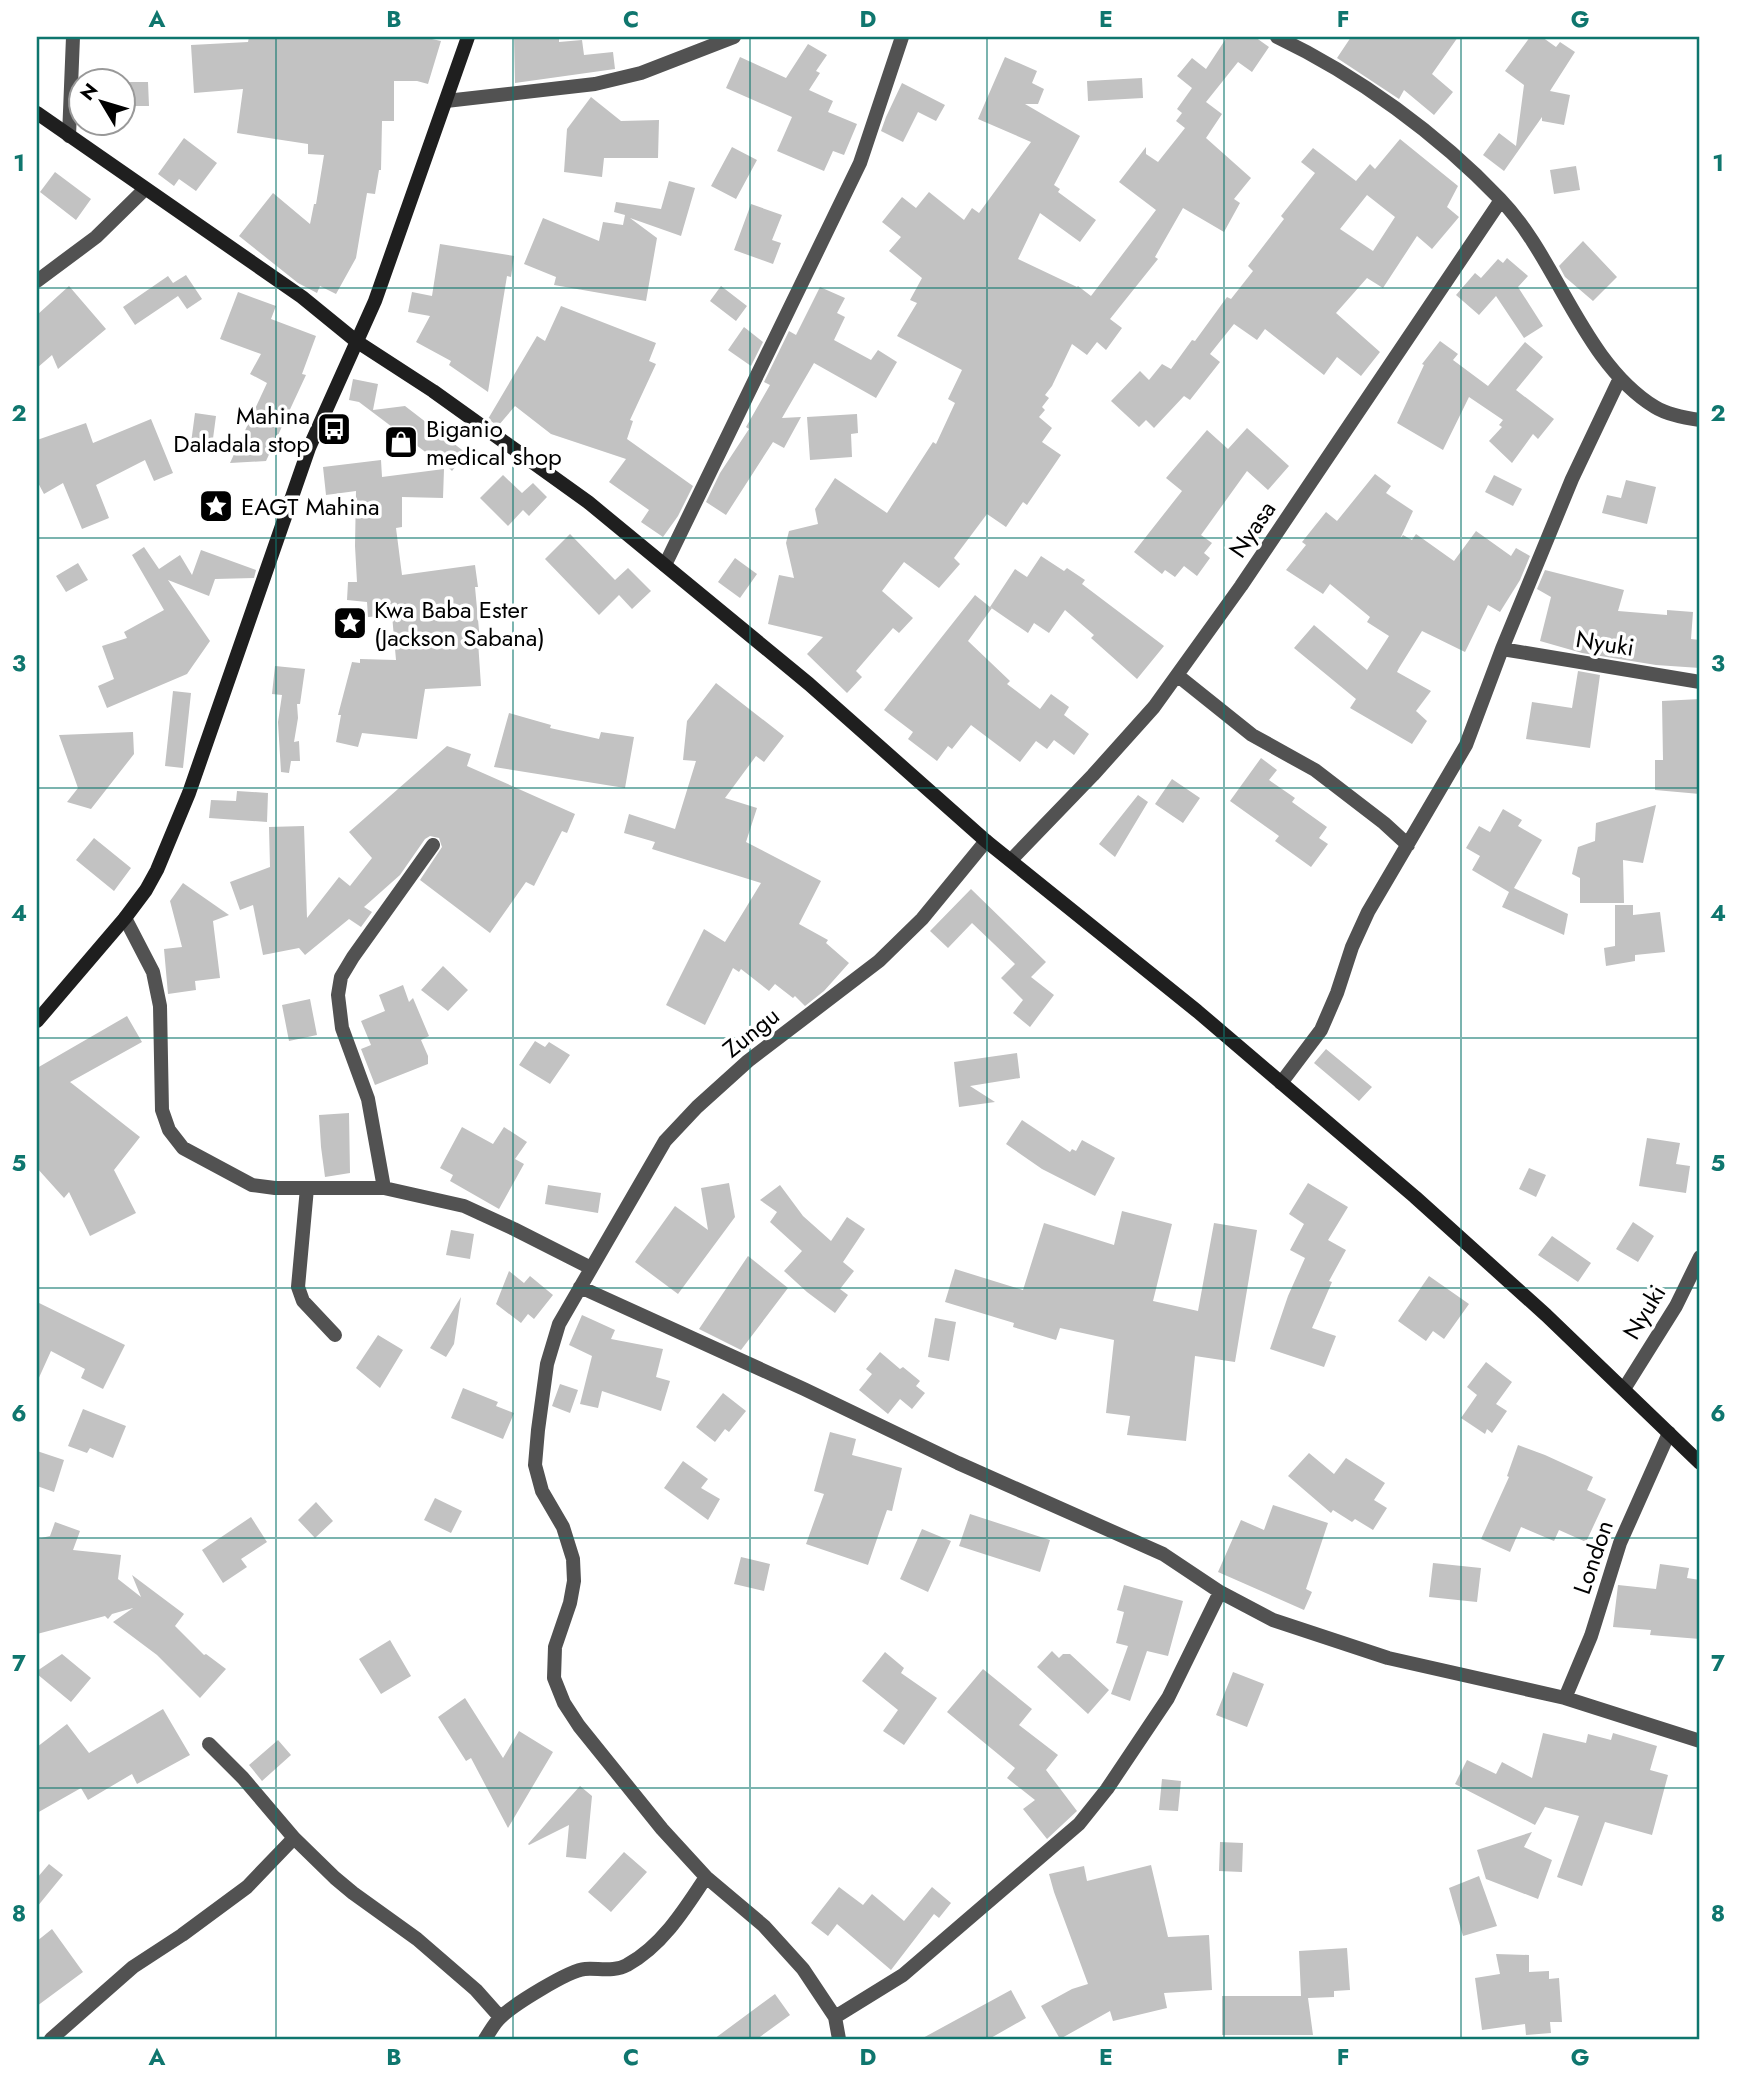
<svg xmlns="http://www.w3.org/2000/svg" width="1737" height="2076" viewBox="0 0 1737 2076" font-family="Jost,sans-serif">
<rect width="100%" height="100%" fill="#fff"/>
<!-- building -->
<path fill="#c2c2c2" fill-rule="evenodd" d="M249,37h174l18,4 -13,43 -11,-3h-23v40h-12l-1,49h-2l-4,24 -8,-1 -11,65 -20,36 -16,-8 -3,7 -19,-10 -59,-47 34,-43 37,31 4,-20h2l8,-49 -16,-1v-10l-71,-11 6,-44 -49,4 -3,-48 57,-3z
M514,37h45v5l23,-2 2,15 29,-3 2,17 -100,14z
M1227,37h28l14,10 -17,25 -14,-10 -32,40 16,12 -16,24 45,40 -17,21 6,4 -16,29 -41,-24 -28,49 3,2 -48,60 12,9 -16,22 -9,-8 -10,13 -15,-11 -20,42 -7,9 4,3 -7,9 3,3 -6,7 13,11 -10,14 19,13 -34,50 -4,-3 -17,25 -19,-13 -33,44 6,6 -21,24 -35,-26 -22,29 31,27 -14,15 -6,-5 -37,43 6,6 -15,16 -40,-39 16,-17 -55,-13 11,-49 15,3 -8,-35 3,-12 29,-7 -3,-15 20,-31 52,35 46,-71 3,2 19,-41 -7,-4 14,-29 -65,-34 20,-33 -7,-3 12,-22 -33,-27 12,-14 -19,-15 20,-25 14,11 13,-16 35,28 8,-12 7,5 52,-71 -53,-23 27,-62 32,14 -5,12 12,6 -6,15h-13l55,32 -26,49 6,4 -2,3 38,28 -16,22 -40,-29 -22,46 59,28 1,-1 13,10 65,-86 -37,-28 27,-35v7l12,8 27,-34 -9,-7 6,-8 -5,-4 15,-21 -15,-12 15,-18 14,11z
M1351,37h107l-26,37 21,18 -19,23 -30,-25 -5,9 -62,-41z
M1530,37h12l14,10 4,-5 15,10 -25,39 20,4 -6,30 -22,-4v-4l-38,54 -21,-16 16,-22 17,13 8,-61 -19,-14z
M808,44l19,11 -11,16 4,2 -11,17 24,11 -5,11 29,12 -13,31 -11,-4 -9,20 -47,-20 15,-34 -66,-29 14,-31 46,21z
M1142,78l1,20 -55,3 -1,-20z
M122,82h26l1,24h-27z
M902,83l43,22 -9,16 -18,-9 -15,30 -22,-11 5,-14z
M591,97l30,24 38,-1 -1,38h-54l-2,19 -38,-5 3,-43z
M184,138l33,25 -21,28 -17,-12 -5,7 -16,-12z
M1400,139l58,47 -11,21 12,10 -27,32 -15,-13 -34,52 -16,-10 -31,35 44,39 -19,24 -24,-19 -13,18 -59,-46 -8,11 -23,-16 -24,30 10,8 -30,38 -6,-4 -30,32 -8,-8 -7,7 -28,-26 29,-30 9,9 13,-16 9,5 21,-29 3,1 32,-44 4,2 22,-28 -5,-5 36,-47 -3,-3 34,-43 -14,-11 12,-14 43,33 14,-17 5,5zM1367,195l28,22 -22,34 -33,-22z
M732,147l25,13 -21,39 -25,-13z
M1576,166l4,24 -26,4 -4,-24z
M55,172l36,27 -15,21 -36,-28z
M669,181l26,7 -14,48 -51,-18 27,20 -11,63 -92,-16 2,-8 -32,-13 19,-46 56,23 4,-19 20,3 2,-10 -11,-3 2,-10 45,7z
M751,204l31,11 -10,25 9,3 -8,21 -39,-14z
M1583,241l34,36 -24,24 -28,-24 -6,-11z
M440,244l74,12 -3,21 -4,-1 -19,116 -39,-27 2,-4 -35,-19 14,-26 -22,-4 4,-20 20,4z
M1507,258l21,18 -10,11 25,39 -19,12 -28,-42 -17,19 -23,-20 19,-22 6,5 17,-19 5,4z
M186,275l16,24 -15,10 -9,-13 -43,29 -12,-18 45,-31 5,7z
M69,286l37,43 -48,40 -6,-14 -15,13v-53z
M721,286l26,20 -11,15 -26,-20z
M820,287l25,11 -8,15 8,4 -11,23 37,20 7,-10 19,12 -21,36 -62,-35 -32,55 19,-1 -17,31 -11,-6 -47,73 -20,-13 14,-29 29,-44 -3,-2 24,-42 -6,-3 25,-51 7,4z
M238,292l38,14 -5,13 45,17 -14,38 4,1 -40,86 -36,2 37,-80 -17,-9 11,-20 -41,-15z
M561,306l95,37 -7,18 7,3 -26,56 3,1 -6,18 66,47 -15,30 -15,21 -22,-15 8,-12 -40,-28 17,-23 -75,-25 -36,-28 -17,20 -10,-7 49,-83 8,5z
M744,327l19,15 -12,24 -23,-16z
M1440,341l18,13 -5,6 35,26 37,-44 18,15 -27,33 38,29 -16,20 -5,-5 -21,29 -23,-22 13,-14 -3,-2 4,-5 -34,-23 -26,53 -46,-27 27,-58 -2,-1z
M353,379l25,5 -5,26 32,-4 61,47 -14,18 -8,-8v3l-85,-64 -10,-2z
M195,413l21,3 -4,30 -21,-3z
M857,414l1,19 -7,1 1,23 -42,3 -3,-43z
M151,419l22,54 -19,8 -9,-21 -49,25 13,33 -27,11 -19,-46 -19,11 -7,-13v-41l49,-17 7,20z
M1247,428l42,38 -21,24 -21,-19 -46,64 11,8 -8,10 6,5 -13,18 -13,-10 -9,11 -10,-7 -3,4 -28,-22 48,-61 -16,-13 41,-48 21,19z
M381,460l1,17 62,-8 -1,29 -41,-1v30l-6,1 6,47 73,-10 3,22h-3l5,54h-2l3,45 -56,3 -8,50 -55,-6 -4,14 -22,-5 5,-27h-3l14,-53 8,1v-4l36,1 -4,-45 -24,2 -1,-15 -20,-2 1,-18h9l-2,-36 1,-55 -30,4 -3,-28z
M1375,474l16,12 -5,7 27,18 -13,28 3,-4 9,5 4,-6 38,27 22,-30 35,25 5,-8 14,8 -10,24 -20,32 -12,-7 -23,47 -43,-21 -23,37 -2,4 34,19 -15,20 11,10 -15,23 -62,-36 6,-9 -62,-51 20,-23 53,45 22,-34 -22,-14 3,-5 -40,-33 -7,10 -37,-24 20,-25 -4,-3 24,-30 11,9z
M503,475l19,18 11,-10 14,14 -18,19 -6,-6 -15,16 -28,-28z
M1494,475l28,14 -9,17 -28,-14z
M1626,480l30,7 -9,37 -45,-11 5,-18 14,3z
M570,534l45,46 13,-12 23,23 -19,18 -13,-14 -20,20 -54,-56z
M144,547l15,22 21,-14 12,20 9,-25 55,20 -2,8 -39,1 -6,17 -41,-16 42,61 -23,33 -80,34 -9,-22 16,-7 -12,-33 25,-8 -3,-6 40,-22 -32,-55z
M1041,556l23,15 3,-3 18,12 -3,4 82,62 -27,33 -46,-41 3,-3 -29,-25 -16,23 -15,-10 -6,10 -38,-26 2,1 -24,33 42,40 -3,3 33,25 11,-15 18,13 -5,8 25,19 -15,21 -20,-15 -7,9 -11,-8 -16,21 -49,-37 -19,24 -4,-3 -11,15 -29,-22 5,-7 -29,-22 91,-115 15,12 25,-38 12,8z
M735,558l22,16 -17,24 -22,-16z
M78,563l10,17 -22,12 -10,-16z
M1545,570l79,20 -6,21 49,4v-5l26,2 -2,27 9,1v28l-44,-3 -74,-12 -42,-12 11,-44 -14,-8z
M275,666l30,3 -5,35h-3l1,14 -4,24 5,-1 1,20h-9l-2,12 -8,-1 -3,-50 4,-27 -10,-1z
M1578,671l22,4 -10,73 -64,-9 6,-37 40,6z
M716,683l68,53 -20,26 -8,-6 -31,42 32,10 -11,34 75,39 -22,43 29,16 -2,3 23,20 -25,28 -19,15 -10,-10 -2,2 -18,-14 -6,7 -28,-22 -2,3 -6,-4 -28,57 -39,-20 38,-76 21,13 36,-59 -109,-34 3,-7 -31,-9 5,-19 46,15 21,-68 -13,-1 4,-39z
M173,691l18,2 -8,75 -18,-2z
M1700,699v95l-45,-4v-30h8l-1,-59z
M509,713l42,12 -1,3 49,11 2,-7 33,5 -9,51 -131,-21z
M133,732l1,22 -43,55 -24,-7 11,-14 -19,-53z
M447,746l24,8 -4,12 108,48 -8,19 -5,-2 -28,55 -8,-4 -36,51 -70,-53 22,-33 -3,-9 -9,-2 -5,3 -25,36 -36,32 8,5 -11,15 -12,-8 -44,36 -6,-7 -36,7 -10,-50 -13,5 -10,-28 40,-15 -1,-40 35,-1 3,92 32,-41 11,9 22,-28 -23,-26z
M1261,758l16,12 -8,10 26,18 -3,4 35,25 -8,11 9,6 -17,23 -36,-26 4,-5 -49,-35z
M1172,779l28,19 -17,25 -28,-19z
M237,791l31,2 -1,29 -58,-4 2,-18 25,1z
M1138,795l10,7 -33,55 -16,-13z
M1656,805l-13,58 -20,-3 1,43h-44v-25l-8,-4 6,-27 17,-6 1,-18z
M1503,809l19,11 -4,6 24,14 -28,48 54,26 -4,21 -62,-28 7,-15 -37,-22 8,-14 -14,-8 13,-22 11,6z
M94,838l37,30 -17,23 -38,-31z
M183,883l46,32 -16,6 7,57 -25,3 1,9 -28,4 -4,-45 18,-2 -12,-46z
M971,889l75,73 -15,15 23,18 -24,32 -17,-14 10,-13 -22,-22 14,-14 -43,-41 -24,25 -18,-17z
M1615,905h18v10l27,-3 5,40 -30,3v6l-29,5 -2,-18 11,-2z
M443,966l25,24 -20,21 -27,-21z
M403,985l6,17 4,-4 16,38 -8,4 7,16v8l-53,21 -14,-36 10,-4 -10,-24 24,-10 -6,-16z
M310,999l7,36 -28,6 -7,-36z
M127,1016l15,26 -72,40 70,55 -26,33 22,43 -46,23 -21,-44 -5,6 -27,-30v-100z
M535,1041l10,6 4,-5 21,13 -20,29 -31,-19z
M1326,1049l46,38 -13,14 -45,-38z
M1017,1053l3,25 -50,8 25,16 -36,5 -5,-45z
M349,1113l1,60 -25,4 -4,-30 -2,-32z
M1022,1120l48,32 2,-3 4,2 6,-11 33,18 -20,38 -53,-27 -36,-25z
M462,1127l31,17 11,-17 23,15 -12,17 9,5 -25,45 -49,-28 3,-6 -13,-7z
M1647,1138l33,5 -4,21 14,2 -4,27 -47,-7z
M1529,1168l17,7 -10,22 -17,-8z
M729,1183l6,34 -57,77 -43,-32 40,-56 33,24 -7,-42z
M1308,1183l40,24 -20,33 18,10 -17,31 3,1 -20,46 24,8 -12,31 -54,-18 18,-53 17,-38 -15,-8 14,-26 -15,-10z
M548,1185l53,8 -3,20 -53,-9z
M780,1185l23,31 28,25 16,-24 18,12 -22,33 11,9 -14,18 8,6 -13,18 -28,-21 -23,-21 18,-20 -32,-29 7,-10 -17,-12z
M1122,1211l50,13 -19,77 45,10 16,-88 43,7 -22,132 -40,-6 -9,85 -59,-6 3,-19 -24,-3 8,-73 -54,-12 -4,12 -43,-13 1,-4 -69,-21 10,-33 68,21 21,-67 70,22z
M1633,1222l21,14 -16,26 -22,-13z
M451,1230l23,4 -4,25 -24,-4z
M1552,1236l39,27 -13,19 -40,-27z
M748,1256l40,32 -47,62 -42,-21z
M509,1271l15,12 6,-7 23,19 -19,24 -6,-5 -7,9 -25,-19z
M1429,1276l40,28 -25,35 -11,-8 -7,10 -28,-20z
M461,1297l-7,47 -8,13 -16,-9z
M37,1302l88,43 -22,44 -22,-11 4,-9 -34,-18 -14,31z
M582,1315l33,15 -4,9 52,10 -7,28 14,4 -9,30 -59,-20 -4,17 -18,-4 12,-48 -23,-11z
M935,1318l21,4 -7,39 -21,-4z
M378,1335l25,15 -23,38 -24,-20z
M880,1352l20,17 3,-2 17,14 -4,5 9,7 -13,16 -12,-10 -12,15 -29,-24 13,-16 -6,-5z
M1486,1362l26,20 -16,22 11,7 -15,22 -5,-4 -2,5 -24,-16 16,-23 -10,-8z
M560,1384l18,6 -8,23 -18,-7z
M463,1388l35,14 -2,4 18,7 -11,26 -52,-21z
M723,1393l23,18 -17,21 -4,-3 -10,13 -19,-15z
M83,1409l43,17 -13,32 -23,-10 -3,5 -19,-7z
M830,1432l26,7 -4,16 50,13 -10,43 -5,-1 -19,55 -62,-21 18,-50 -10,-3z
M1518,1445l27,10 48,22 -6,13 19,9 -20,43 -27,-12 -5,11 -33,-14 -11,25 -29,-13 28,-62 -2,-1z
M37,1451l27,9 -10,32 -17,-6z
M1309,1453l25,21 12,-16 39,25 -11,17 13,8 -14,22 -18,-11 -3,3 -19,-12 -2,3 -43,-37z
M683,1461l25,18 -7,9 19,11 -12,21 -44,-32z
M435,1498l27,13 -11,22 -27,-13z
M316,1502l17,19 -18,17 -17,-18z
M1273,1505l55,18 -22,66 6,3 -8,18 -86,-38 23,-52 23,10z
M970,1514l80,26 -10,32 -81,-26z
M251,1517l16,25 -26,17 6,8 -24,16 -21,-33z
M55,1522l25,9 -7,19 48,5 -3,24 23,18 -9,-22 52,39 -9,12 29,29 2,-1 20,15 -26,29 -43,-43 -44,-33 20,-14 -21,6 -4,5 -3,-3 -68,18v-95l13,-3z
M922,1529l29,12 -23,51 -28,-13z
M741,1557l29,7 -6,27 -30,-7z
M1433,1563l48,5 -4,34 -48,-5z
M1660,1564l29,4 -2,10 13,2v59l-50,-4 1,-5 -38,-3 5,-42 38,4z
M1124,1585l59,16 -15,55 -21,-5 -17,50 -19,-7 17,-48 -12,-3 8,-31 -7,-2z
M390,1640l21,36 -30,18 -22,-35z
M1052,1651l7,7 4,-4h7l39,36 -21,24 -51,-47z
M885,1652l19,16 -3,5 36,25 -33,47 -21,-14 15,-21 -36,-29z
M62,1654l29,24 -20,24 -34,-28v-3z
M983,1669l49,40 -13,16 39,30 -12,15 31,41 -30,28 -24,-30 12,-9 -28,-22 8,-10 -68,-56z
M1233,1672l31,12 -17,43 -31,-12z
M465,1698l38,60 16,-27 34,21 -45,76 -37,-70 -5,3 -28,-44z
M163,1709l27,46 -53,29 -5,-10 -44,26 -7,-12 -44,25v-66l30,-23 22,29z
M1543,1733l43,10 2,-9 23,6 2,-7 44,13 -7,24 18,5 -16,60 -47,-13 -23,64 -25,-9 22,-61 -34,-9 -10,18 -80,-41 12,-24 29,14 6,-12 30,16z
M278,1740l13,15 -29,26 -13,-16z
M1162,1779l19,2 -3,30 -19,-1z
M580,1786l12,10 -6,63 -20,-2 3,-32 -40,20 -1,-1z
M1532,1832l-8,15 28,13 -14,39 -52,-20 -9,-29z
M1220,1842l23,1 -1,29 -23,-1z
M624,1852l23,20 -36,40 -23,-20z
M49,1864l14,11 -26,32v-29z
M1151,1865l17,72 41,-2 3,55 -48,3 3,15 -54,13 -3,-10 -50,28 -19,-33 31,-17 16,-5 -34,-92 -5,-18 35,-8 3,15z
M1479,1876l18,50 -34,10 -14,-48z
M839,1887l24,18 9,-11 32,27 28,-34 19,16 -12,15 -5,-4 -43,56 -54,-46 -9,12 -17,-13z
M52,1929l31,43 -46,34v-65z
M1347,1948l3,42 -16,1v6l-26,1 5,37h-91v-39h79l-2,-45z
M1496,1954l33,1v17l20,-1v8l10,-1 3,44h-12l1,11 -25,2 -1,-11 -43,6 -7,-52 25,-4z
M1011,1990l15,28 -37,21h-68z
M775,1994l15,21 -33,24h-43z"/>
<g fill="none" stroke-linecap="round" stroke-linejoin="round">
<!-- street -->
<path stroke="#525252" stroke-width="14" d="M1277,37c80,38 162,98 223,162 58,60 82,163 155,208 13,8 30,11 45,13
M446,101l149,-17 46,-11 93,-36
M69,136l4,-99
M37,281l59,-44 49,-48
M665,565l195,-402 42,-126
M1502,649l198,33
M1177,675l75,60 63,35 69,53 24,22
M1011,860l82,-85 61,-68 87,-121 260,-386
M125,918l28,54 7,34 2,104 7,20 14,18 69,37 23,3h109l80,18 50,23 77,39
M1281,1083l40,-53 16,-37 15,-46 16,-35 98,-167 36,-96 70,-170 48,-101
M307,1188l-9,99 5,14 32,34
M384,1188l-16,-89 -26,-71 -4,-33 3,-18 12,-20 80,-112
M580,1287l224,102 154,74 205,91 57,38 53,28 115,38 177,40 135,43
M1624,1389l52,-83 24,-49
M1565,1698l26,-62 29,-93 49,-110
M209,1744l34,34 51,60 41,40 18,15 64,46 59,51 24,27
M835,2017l68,-42 176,-151 28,-35 61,-91 52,-106
M51,2039l82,-72 49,-32 65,-48 47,-49
M485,2039c5,-7 9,-16 16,-22 12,-12 68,-47 84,-48 13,-1 30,3 42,-4 35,-19 58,-56 79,-88
M839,2039l-4,-22 -32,-48 -39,-43 -58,-49 -44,-48 -83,-103 -15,-23 -10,-25 1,-31 15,-44 4,-22 -1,-22 -10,-32 -21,-36 -7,-26 3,-35 9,-66 12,-40 106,-183 32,-34 51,-46 131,-100 43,-42 64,-78"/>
<!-- secondary -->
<path stroke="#1f1f1f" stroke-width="14" d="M37,113l265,184 54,44 77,50 155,111 221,182 177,157 211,170 218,186 131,118 154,148
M37,1021l88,-103 21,-28 11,-20 32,-77 120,-345 66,-147 93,-264"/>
</g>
<!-- grid -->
<path fill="none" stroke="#0f766e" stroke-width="2" stroke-opacity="0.55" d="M276,37v2002M513,37v2002M750,37v2002M987,37v2002M1224,37v2002M1461,37v2002M37,288h1663M37,538h1663M37,788h1663M37,1038h1663M37,1288h1663M37,1538h1663M37,1788h1663"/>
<!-- icons -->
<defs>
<g id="bus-square" transform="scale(1.75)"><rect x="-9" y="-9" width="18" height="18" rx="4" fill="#000" stroke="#fff"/><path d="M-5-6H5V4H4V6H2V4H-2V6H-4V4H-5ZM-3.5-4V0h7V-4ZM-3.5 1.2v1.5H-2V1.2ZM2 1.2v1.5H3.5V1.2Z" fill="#fff"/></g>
<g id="shop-square" transform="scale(1.75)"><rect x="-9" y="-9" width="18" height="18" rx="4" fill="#000" stroke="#fff"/><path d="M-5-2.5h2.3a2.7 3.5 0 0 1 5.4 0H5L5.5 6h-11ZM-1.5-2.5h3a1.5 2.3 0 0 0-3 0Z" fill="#fff"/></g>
<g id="sight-square" transform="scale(1.75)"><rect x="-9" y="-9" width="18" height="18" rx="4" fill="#000" stroke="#fff"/><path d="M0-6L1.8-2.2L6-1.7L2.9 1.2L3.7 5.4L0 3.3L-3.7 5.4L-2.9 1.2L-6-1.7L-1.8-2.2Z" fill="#fff"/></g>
</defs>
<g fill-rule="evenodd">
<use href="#bus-square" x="334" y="429"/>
<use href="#shop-square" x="401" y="442"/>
<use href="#sight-square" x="216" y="506"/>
<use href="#sight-square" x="350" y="623"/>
</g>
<g text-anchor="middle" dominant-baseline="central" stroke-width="7" stroke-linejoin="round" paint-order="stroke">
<!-- poi labels -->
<g font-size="24" fill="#000" stroke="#fff" text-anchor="start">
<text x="310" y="415" text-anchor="end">Mahina<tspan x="310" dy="28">Daladala stop</tspan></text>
<text x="426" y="428">Biganio<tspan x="426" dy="28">medical shop</tspan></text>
<text x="241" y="506">EAGT Mahina</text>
<text x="374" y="609">Kwa Baba Ester<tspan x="374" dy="28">(Jackson Sabana)</tspan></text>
</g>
<!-- street labels -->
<g font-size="24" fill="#000" stroke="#fff">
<text transform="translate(1252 529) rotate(-56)">Nyasa</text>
<text transform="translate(1605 643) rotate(9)">Nyuki</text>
<text transform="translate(751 1032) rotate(-39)">Zungu</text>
<text transform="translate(1644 1312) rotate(-59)">Nyuki</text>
<text transform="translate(1593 1557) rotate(-71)">London</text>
</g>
</g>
<!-- border -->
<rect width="1737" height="2076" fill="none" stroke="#ffffff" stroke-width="77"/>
<!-- north arrow -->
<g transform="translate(102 102) rotate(308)"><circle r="33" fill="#ffffff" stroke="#999999" stroke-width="2"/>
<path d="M0-5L12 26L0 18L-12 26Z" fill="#000000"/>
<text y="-10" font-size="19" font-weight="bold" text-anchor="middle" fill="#000000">N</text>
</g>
<rect x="38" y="38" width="1660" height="2000" fill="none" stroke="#0f766e" stroke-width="2.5"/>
<g font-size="23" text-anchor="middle" font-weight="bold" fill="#0f766e">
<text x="157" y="27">A</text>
<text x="394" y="27">B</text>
<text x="631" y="27">C</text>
<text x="868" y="27">D</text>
<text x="1106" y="27">E</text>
<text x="1343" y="27">F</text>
<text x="1580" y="27">G</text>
<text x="19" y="171">1</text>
<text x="1718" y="171">1</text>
<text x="19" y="421">2</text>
<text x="1718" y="421">2</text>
<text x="19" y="671">3</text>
<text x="1718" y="671">3</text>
<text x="19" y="921">4</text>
<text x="1718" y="921">4</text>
<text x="19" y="1171">5</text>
<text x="1718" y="1171">5</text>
<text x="19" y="1421">6</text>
<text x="1718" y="1421">6</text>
<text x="19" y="1671">7</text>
<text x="1718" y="1671">7</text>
<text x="19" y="1921">8</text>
<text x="1718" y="1921">8</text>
<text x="157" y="2065">A</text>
<text x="394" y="2065">B</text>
<text x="631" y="2065">C</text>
<text x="868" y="2065">D</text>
<text x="1106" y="2065">E</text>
<text x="1343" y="2065">F</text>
<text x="1580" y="2065">G</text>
</g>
</svg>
